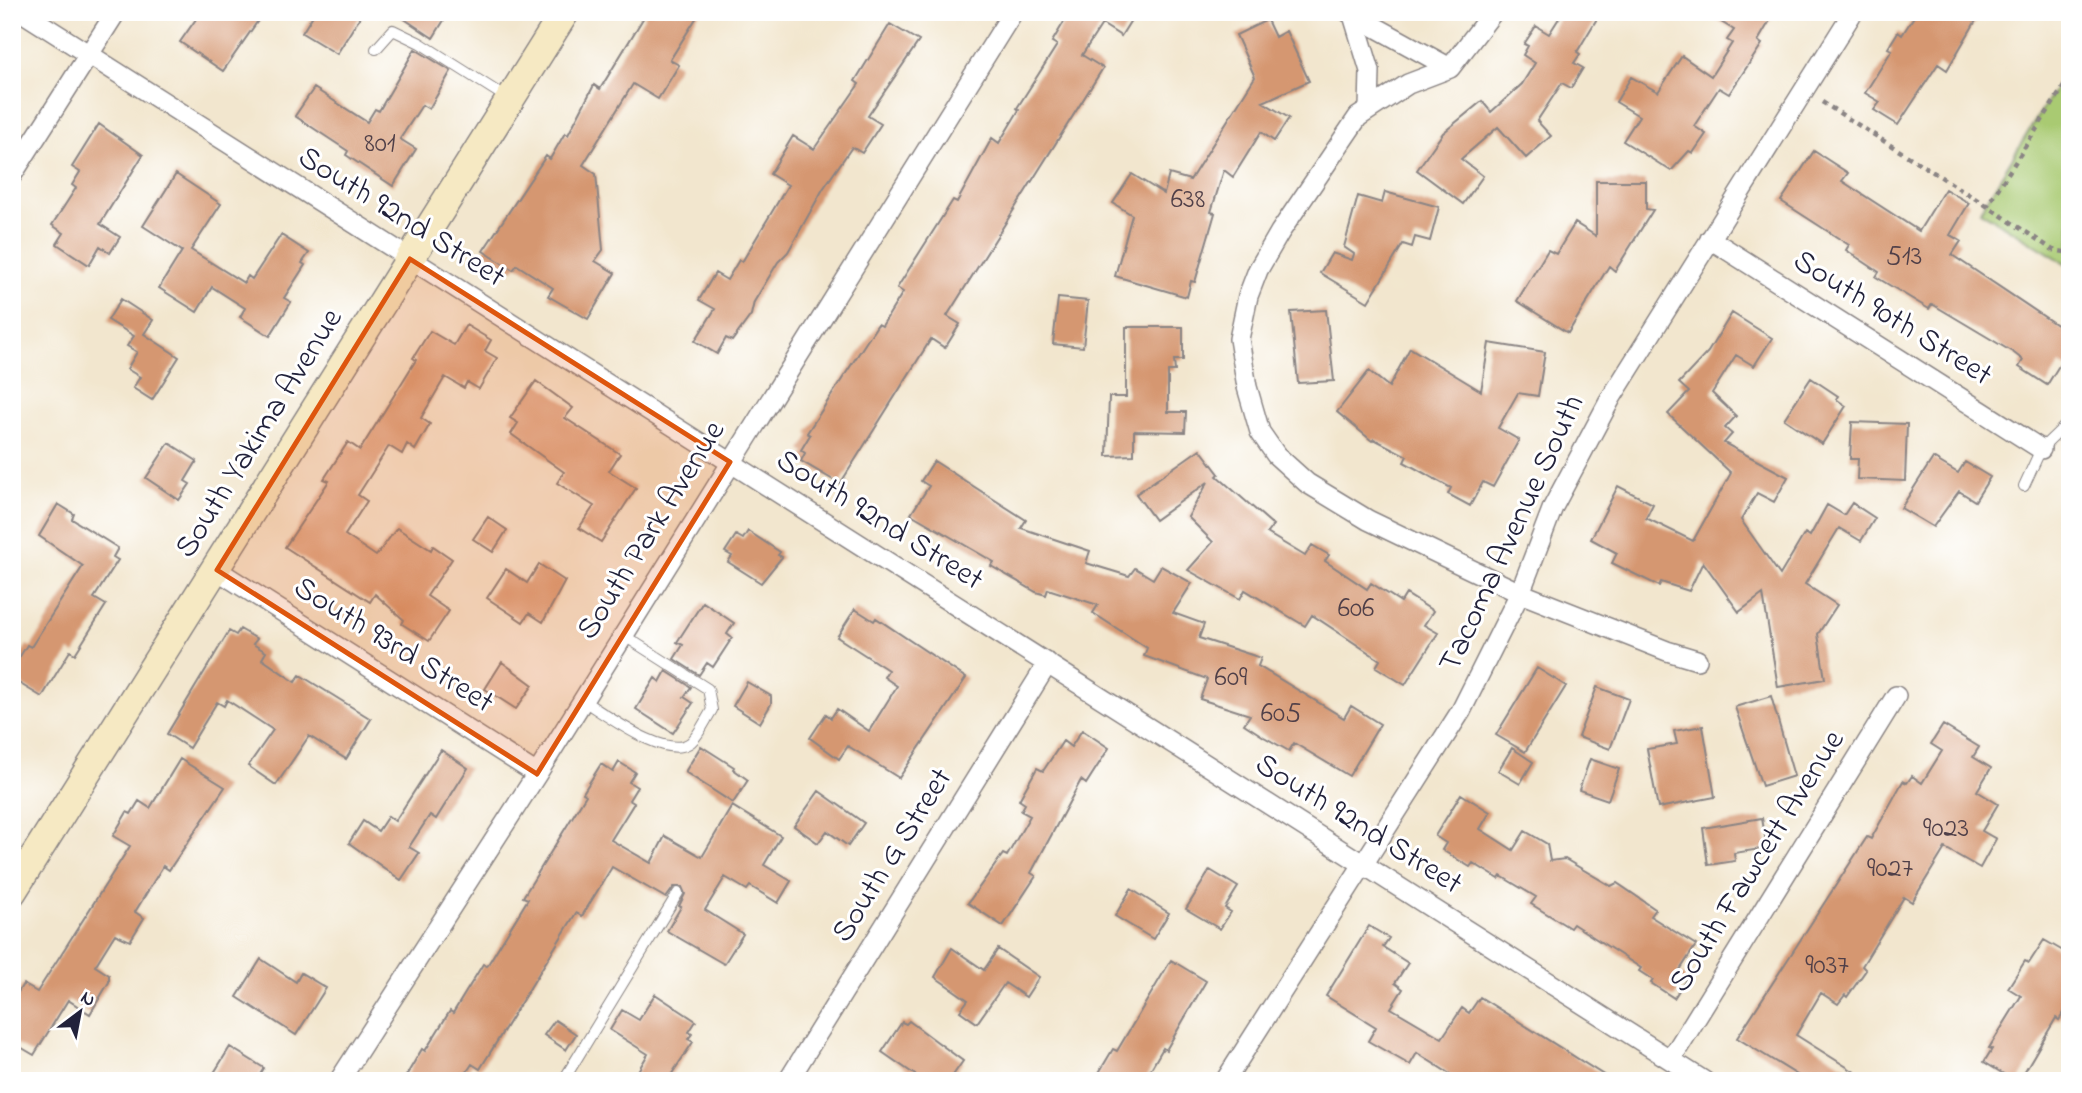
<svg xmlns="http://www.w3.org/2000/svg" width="2082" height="1093" viewBox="0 0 2082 1093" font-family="'Indie Flower',sans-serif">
<rect width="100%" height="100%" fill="#fff"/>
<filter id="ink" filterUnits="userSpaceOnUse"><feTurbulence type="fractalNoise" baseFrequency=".0143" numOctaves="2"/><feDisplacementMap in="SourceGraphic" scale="14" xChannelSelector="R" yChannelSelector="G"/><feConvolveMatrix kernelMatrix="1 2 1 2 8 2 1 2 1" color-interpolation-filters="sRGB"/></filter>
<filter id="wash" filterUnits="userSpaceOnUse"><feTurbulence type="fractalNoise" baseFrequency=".00686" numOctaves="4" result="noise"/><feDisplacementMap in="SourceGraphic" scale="28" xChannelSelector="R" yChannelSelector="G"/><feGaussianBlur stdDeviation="1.57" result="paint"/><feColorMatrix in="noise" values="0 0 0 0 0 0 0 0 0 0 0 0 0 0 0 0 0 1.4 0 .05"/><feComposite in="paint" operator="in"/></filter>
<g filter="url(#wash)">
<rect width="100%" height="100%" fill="#f2e6ce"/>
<!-- green -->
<path fill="#a9ca72" stroke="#667656" stroke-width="2" d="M2070,64v202l-90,-55z"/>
<g id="blocks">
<!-- building -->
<path fill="#d59771" d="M201,12h63l-41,59 -43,-29z
M315,12h48l-26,42 -35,-21z
M394,12h55l-16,26z
M647,12h53l-30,48 9,5 -21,34 -25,-15 -50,81 13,9 7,76 -8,11 20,12 -27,46 -40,-23 5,-8 -36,-23 -4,5 -30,-19 63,-95 4,3 15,-26 3,2 26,-50 6,4z
M1070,12h66l-15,24 -19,-12 -20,31 21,13 -156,248 13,8 -15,24 -14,-9 -91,145 -39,-23 4,-8 -4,-3 9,-15 -3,-2 71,-109 4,2 21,-34 -6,-4 56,-88 4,2 35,-64 7,5 20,-33 -2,-2 40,-63 -5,-3z
M1563,12h38l-24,40 3,2 -6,9 9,5 -12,20 -9,-5 -25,38 14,15 -25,22 -28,-31 -37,32 22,17 -20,28 -46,-34 26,-37 39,-32 9,11 31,-28 13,-21 -12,-8 5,-9 -4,-2 12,-18 13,8z
M1705,12h70l-17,29 4,3 -33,50 -10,-6 -25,38 12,8 -13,19 -4,-2 -18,20 -48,-30 16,-25 -23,-14 15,-25 27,15 24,-36 29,20 21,-33 -5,-3 7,-10z
M1917,12h64l-34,58 -9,-6 -40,61 -24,-15 6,-8 -15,-9 27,-43 -4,-2 10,-16 4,3z
M1267,20l8,17 11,-6 23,50 -46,21 26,16 -15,23 -13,-9 -28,45 -9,-7 -13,42 4,1 -20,69 -4,-1 -4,16 -72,-21 17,-61 -19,-12 19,-29 32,20 5,-20 21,6 65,-103 -19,-42z
M890,24l29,17 -51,75 13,8 -19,29 -10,-6 -29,42 -35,63 -10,10 -24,40 -3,13 -19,26 -6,-3 -9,16 -22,-13 20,-32 -16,-9 16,-27 12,7 12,-20 3,2 46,-77 -18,-11 23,-38 21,13 45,-65 -4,-3z
M415,49l36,22 -22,38 -7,-4 -22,34 16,10 -23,37 -47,-31 2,-4 -53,-35 19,-28 53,34 8,-13 4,2z
M99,124l44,31 -43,69 20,13 -10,16 -10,-7 -11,19 -32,-21 7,-11 -12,-8 24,-37 -4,-3 8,-13 -8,-5z
M1814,151l34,22 -6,8 77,50 26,-42 24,14 -19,32 11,6 -9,14 118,79v36l-10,-6 -13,21 -28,-18 4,-7 -9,-7 -82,-49 -3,5 -53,-32 3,-5 -33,-22 3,-5 -68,-44z
M176,174l45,30 -30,46 53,33 4,-7 4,3 29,-44 28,18 -7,10 3,2 -21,33 7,4 -21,34 -30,-19 5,-9 -33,-21 -15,25 -38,-24 23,-37 -39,-25z
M1596,181h50v28l7,1 -38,61 -6,-5 -41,67 -51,-32 31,-51 8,4 19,-31 21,13z
M1385,192l54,15 -9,34 -15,-4 -3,10 -9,-3 -35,58 -48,-29 12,-20 20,7 2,-6 -10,-7 14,-51 24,7z
M1058,298l30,3 -5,46 -30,-3z
M121,299l32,21 -9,14 35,23 -27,43 -19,-12 7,-11 -13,-8 10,-17 -10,-6 7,-10 -26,-16z
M1326,310l8,71 -36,2 -7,-71z
M1732,313l40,25 -18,28 -18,-11 -24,38 24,23 -11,12 7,6 -8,9 64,34 -14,25 -17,-9 -16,27 39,55 25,-42 5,3 17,-31 17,10 8,-12 23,15 -14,23 -22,-13 -34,56 32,21 -19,29 7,45 -47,8 -15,-93 -24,18 -36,-50 -14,29 -28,-9 -2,4 -47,-23 5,-10 -26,-14 27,-53 35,18 -7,14 47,23 38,-68 -63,-59 21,-22 -10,-9 29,-31z
M466,325l25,15 -6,11 12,7 -18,31 -12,-7 -3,6 -19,-11 -24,41 9,6 -15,26 -8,-6 -5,10 -13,-8 -31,49 9,6 -22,34 31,21 21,-28 34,22 2,-4 19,13 -25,37 22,15 -20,30 -27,-17 2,-4 -29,-26 -5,8 -85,-55 44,-66 -5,-2 24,-37 12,8 56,-90 -3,-2 17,-27 24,14z
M1126,327h57v33h-9l1,11h-7v41h18l-1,20 -51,-1v24l-27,1 2,-59h17z
M1489,343l56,9 -7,44 -20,-3 -20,35 21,12 -26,47 -10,-5 -13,24 -22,-12 3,-6 -47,-26 3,-6 -33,-17 -2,2 -35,-29 32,-41 20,16 21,-39 71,43z
M1811,378l27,18 -2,3 10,7 -24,38 -38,-25z
M536,381l37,27 -8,10 55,36 -11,17 27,17 -35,54 -22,-14 15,-22 -37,-23 7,-11 -53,-38 7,-11 -8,-5z
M1852,422l55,2 -2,57 -48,-2 1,-20h-8z
M169,443l28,18 -12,20 5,3 -11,16 -33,-22z
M1200,449l19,25 -2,2 56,49 -6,8 38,23 7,-11 17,10 -4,6 42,28 4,-6 30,19 5,-8 27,17 -9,14 14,8 -33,52 -29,-18 4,-7 -68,-45 -7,11 -60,-36 -5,9 -52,-29 25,-28 -25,-25 20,-35 -53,38 -19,-26z
M1933,458l25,15 7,-11 25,15 -15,24 -16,-10 -26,36 -32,-19z
M934,461l92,59 -5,8 69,23 -4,12 43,13 6,-8 18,11 8,-13 31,17 -19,30 31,11 -5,14 62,20 -3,8 86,52 7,-12 29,18 -31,52 -55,-33 -5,8 -25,-14 -20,-13 6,-9 -50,-16 7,-20 -63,-23 3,-8 -54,-35 5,-8 -50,-16 -2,6 -10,-3 -45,-26 3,-4 -83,-48 18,-28 -8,-5z
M58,504l16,10 -2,5 46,29 -5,9 5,3 -24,38 12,7 -31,49 -5,-3 -28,46 -30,-18v-10l15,-24 4,2 52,-81 -44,-30z
M488,517l19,13 -14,22 -20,-13z
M748,531l32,21 -2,3 4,2 -21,26 -33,-21 4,-6 -7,-4 11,-17 7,4z
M539,564l26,17 -22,41 -14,-9 -6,9 -36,-24 19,-29 21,14z
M703,602l31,21 -7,11 5,4 -19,29 -6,-4 -8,12 -25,-16 9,-14 -6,-3z
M855,609l19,12 2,-3 90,60 -67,100 -51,-32 -9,13 -29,-21 16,-24 5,4 6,-9 32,22 28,-45 -13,-9 4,-7 -51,-33z
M240,629l17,10 -4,5 13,8 -4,7 33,23 5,-7 71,44 -25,40 -37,-23 -33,49 -28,-19 25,-36 -46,-30 -3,6 -7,-4 -28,46 -22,-14 62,-103 7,4z
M502,662l31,23 -17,24 -31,-20z
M1537,668l29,18 -41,66 -29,-17z
M666,671l25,16 -7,10 9,6 -20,30 -37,-24 19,-31 5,4z
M747,682l24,14v8l-11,19 -27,-17z
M1597,687l32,12 -19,50 -32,-12z
M1771,696l23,80 -32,10 -27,-79z
M1943,725l36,22 -6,10 18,11 -14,23 21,13 -16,27 14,8 -16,29 -35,-20 -33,54 -8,-5 -42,69 4,4 -19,27 -2,-2 -7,9 -17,-11 -25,42 73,46h-62l-70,-43 130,-201 4,2 32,-58 4,2 5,-7 10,7 20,-32 -11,-7z
M1703,726l12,71 -57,11 -11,-59 30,-5 -3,-13z
M1082,730l27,18 -23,36 -5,-4 -50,93 5,3 -33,50 -35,-23 35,-49 4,2 23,-40 -9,-5 4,-7 -6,-4 18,-32 6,3 20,-30 8,6z
M701,746l33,21 -1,2 15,11 -15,23 -48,-31z
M1512,748l21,14 -13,22 -22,-13z
M441,750l27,18 -32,51 -6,-4 -21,32 10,6 -18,27 -52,-37 14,-22 15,10 10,-15 7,5z
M180,759l45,28 -56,83 -6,-4 -28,46 9,6 -14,23 -15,-7 -20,32 14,9v7l-19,32 -22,-14 -34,55 -22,-13v-40l11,-18 14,8 93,-146 -17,-10 14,-24 4,2 8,-13 11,7z
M1590,759l29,10 -11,31 -29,-10z
M619,762l16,10 -6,10 8,5 -8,13 5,3 -23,37 40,23 14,-27 37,21 30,-51 49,30 -17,29 27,16 -13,22 -28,-17 -3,4 -22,-13 -20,33 38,24 -19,30 -57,-33 14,-24 -2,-1 6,-12 -3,-7h-8l-8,11 -54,-31 -30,49 -6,-3 -96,156 -8,-5 -11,17h-58l19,-32 3,2 25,-40 3,2 30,-49 4,2 41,-67 -5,-2 63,-102 -3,-2 18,-29 12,8z
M819,791l45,32 -16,23 -21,-15 -9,12 -24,-17z
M1461,794l29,18 -10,17 33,21 12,-19 22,13 3,17 15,-2 46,27 6,-3 38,26 -5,7 46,29 -18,28 9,5 -13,20 -23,-15 2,-3 -14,-9 2,-3 -68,-44 -3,4 -39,-24 5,-7 -35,-21 -2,3 -26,-16 -3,4 -28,-17 4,-7 -11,-7z
M1762,818l5,30 -33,5 1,8 -27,4 -5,-37z
M1210,870l28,17 -13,21 6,4 -11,17 -34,-20z
M1131,889l38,24 -16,26 -38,-23z
M1369,926l20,12 -6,9 25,16 -13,20 8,6 -12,19 51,30 20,-30 7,5 11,-16 133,84h-152l-44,-28 -7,12 -42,-24 8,-14 -50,-31z
M2044,940l26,15v49l-11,16 -3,-2 -37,63h-4l-31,-19 8,-13 -3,-1 32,-52 -13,-8 17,-27 4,2z
M952,948l32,22 14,-21 41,28 -13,20 -21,-14 -28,40 -17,-12 8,-11 -33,-23z
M261,959l35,23 5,-9 25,15 -30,47 -59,-38z
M1171,960l35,21 -40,69 -3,-2 -19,33h-50l19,-32 4,2z
M655,994l41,27 -7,11 3,2 -4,5 5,3 -26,39h-35l16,-27 -38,-24 12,-20 17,10z
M555,1020l21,14 -10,16 -22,-15z
M909,1021l54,40 -14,20h-25l-42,-29 20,-30 4,2z
M230,1047l34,21 -8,13h-47z"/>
</g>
</g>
<g filter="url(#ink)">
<use href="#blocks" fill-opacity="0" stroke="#8a8484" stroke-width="2"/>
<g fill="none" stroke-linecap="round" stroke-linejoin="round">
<!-- lane casing -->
<g stroke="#8a8484" stroke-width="12">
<path id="lane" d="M376,49l17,-19 27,13 87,55
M2024,486l17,-37 29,-28
M582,700c22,13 85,62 109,42 8,-7 15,-23 21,-32l-4,-21 -85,-54
M563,1081l115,-188"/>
</g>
<!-- street casing -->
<g stroke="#8a8484" stroke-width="22">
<path id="street" d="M22,12l1682,1069
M1348,12l102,56
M1493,12l-43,56 -42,16 -50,33 -78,115 -22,38 -10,26 -9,43 8,48 13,45 16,23 31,28 61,37 152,73 147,58 30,9
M1353,15l17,56 -1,38
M12,175l104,-163
M1710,239l331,210
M217,570l320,204
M1671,1059l225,-363
M339,1081l198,-307 476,-762
M788,1081l260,-418
M1225,1081l236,-370 59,-118 33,-86 58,-109 242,-386"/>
</g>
<!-- secondary casing -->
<g stroke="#8a8484" stroke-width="31">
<path id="secondary" d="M12,892l553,-880"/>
</g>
<!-- path -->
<path stroke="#8a8484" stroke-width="4.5" stroke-dasharray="5 5" stroke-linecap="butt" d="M2070,77l-83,129 66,44 17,3
M1822,102l165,104"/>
<!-- lane -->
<use href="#lane" stroke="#fff" stroke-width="10"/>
<!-- street -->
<use href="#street" stroke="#fff" stroke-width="19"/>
<!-- secondary -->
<use href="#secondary" stroke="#f6e9c3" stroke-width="28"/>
</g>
</g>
<!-- marked area -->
<path fill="#de560e" fill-opacity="0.2" stroke="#de560e" stroke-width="5" stroke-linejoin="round" d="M410,259l320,203 -193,312 -320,-204z"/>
<g text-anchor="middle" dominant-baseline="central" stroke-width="6" stroke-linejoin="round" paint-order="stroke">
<!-- number labels -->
<g font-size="28" fill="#4f3f48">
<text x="380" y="144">801</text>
<text x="1188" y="200">638</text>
<text x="1904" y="257">513</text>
<text x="1356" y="609">606</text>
<text x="1231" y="678">609</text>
<text x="1281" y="714">605</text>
<text x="1946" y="829">9023</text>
<text x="1890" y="869">9027</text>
<text x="1827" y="966">9037</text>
</g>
<!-- street labels -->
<g font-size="32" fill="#22223b" stroke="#fff">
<text transform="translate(401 218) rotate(32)">South 92nd Street</text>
<text transform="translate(1892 319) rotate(32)">South 90th Street</text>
<text transform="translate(260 434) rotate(-58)">South Yakima Avenue</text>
<text transform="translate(879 521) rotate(32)">South 92nd Street</text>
<text transform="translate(652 531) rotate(-58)">South Park Avenue</text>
<text transform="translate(1513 534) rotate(-65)">Tacoma Avenue South</text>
<text transform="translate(393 646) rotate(32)">South 93rd Street</text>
<text transform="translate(1358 825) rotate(32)">South 92nd Street</text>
<text transform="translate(893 856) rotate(-58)">South G Street</text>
<text transform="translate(1758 862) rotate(-58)">South Fawcett Avenue</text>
</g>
</g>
<!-- margin -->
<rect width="2082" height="1093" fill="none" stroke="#fff" stroke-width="42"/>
<!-- north arrow -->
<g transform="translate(80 1012) rotate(32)" stroke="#ffffff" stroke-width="5" paint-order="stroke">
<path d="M0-5L12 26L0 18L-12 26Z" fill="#22223b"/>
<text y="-10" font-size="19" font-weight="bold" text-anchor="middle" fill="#22223b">N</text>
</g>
</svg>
